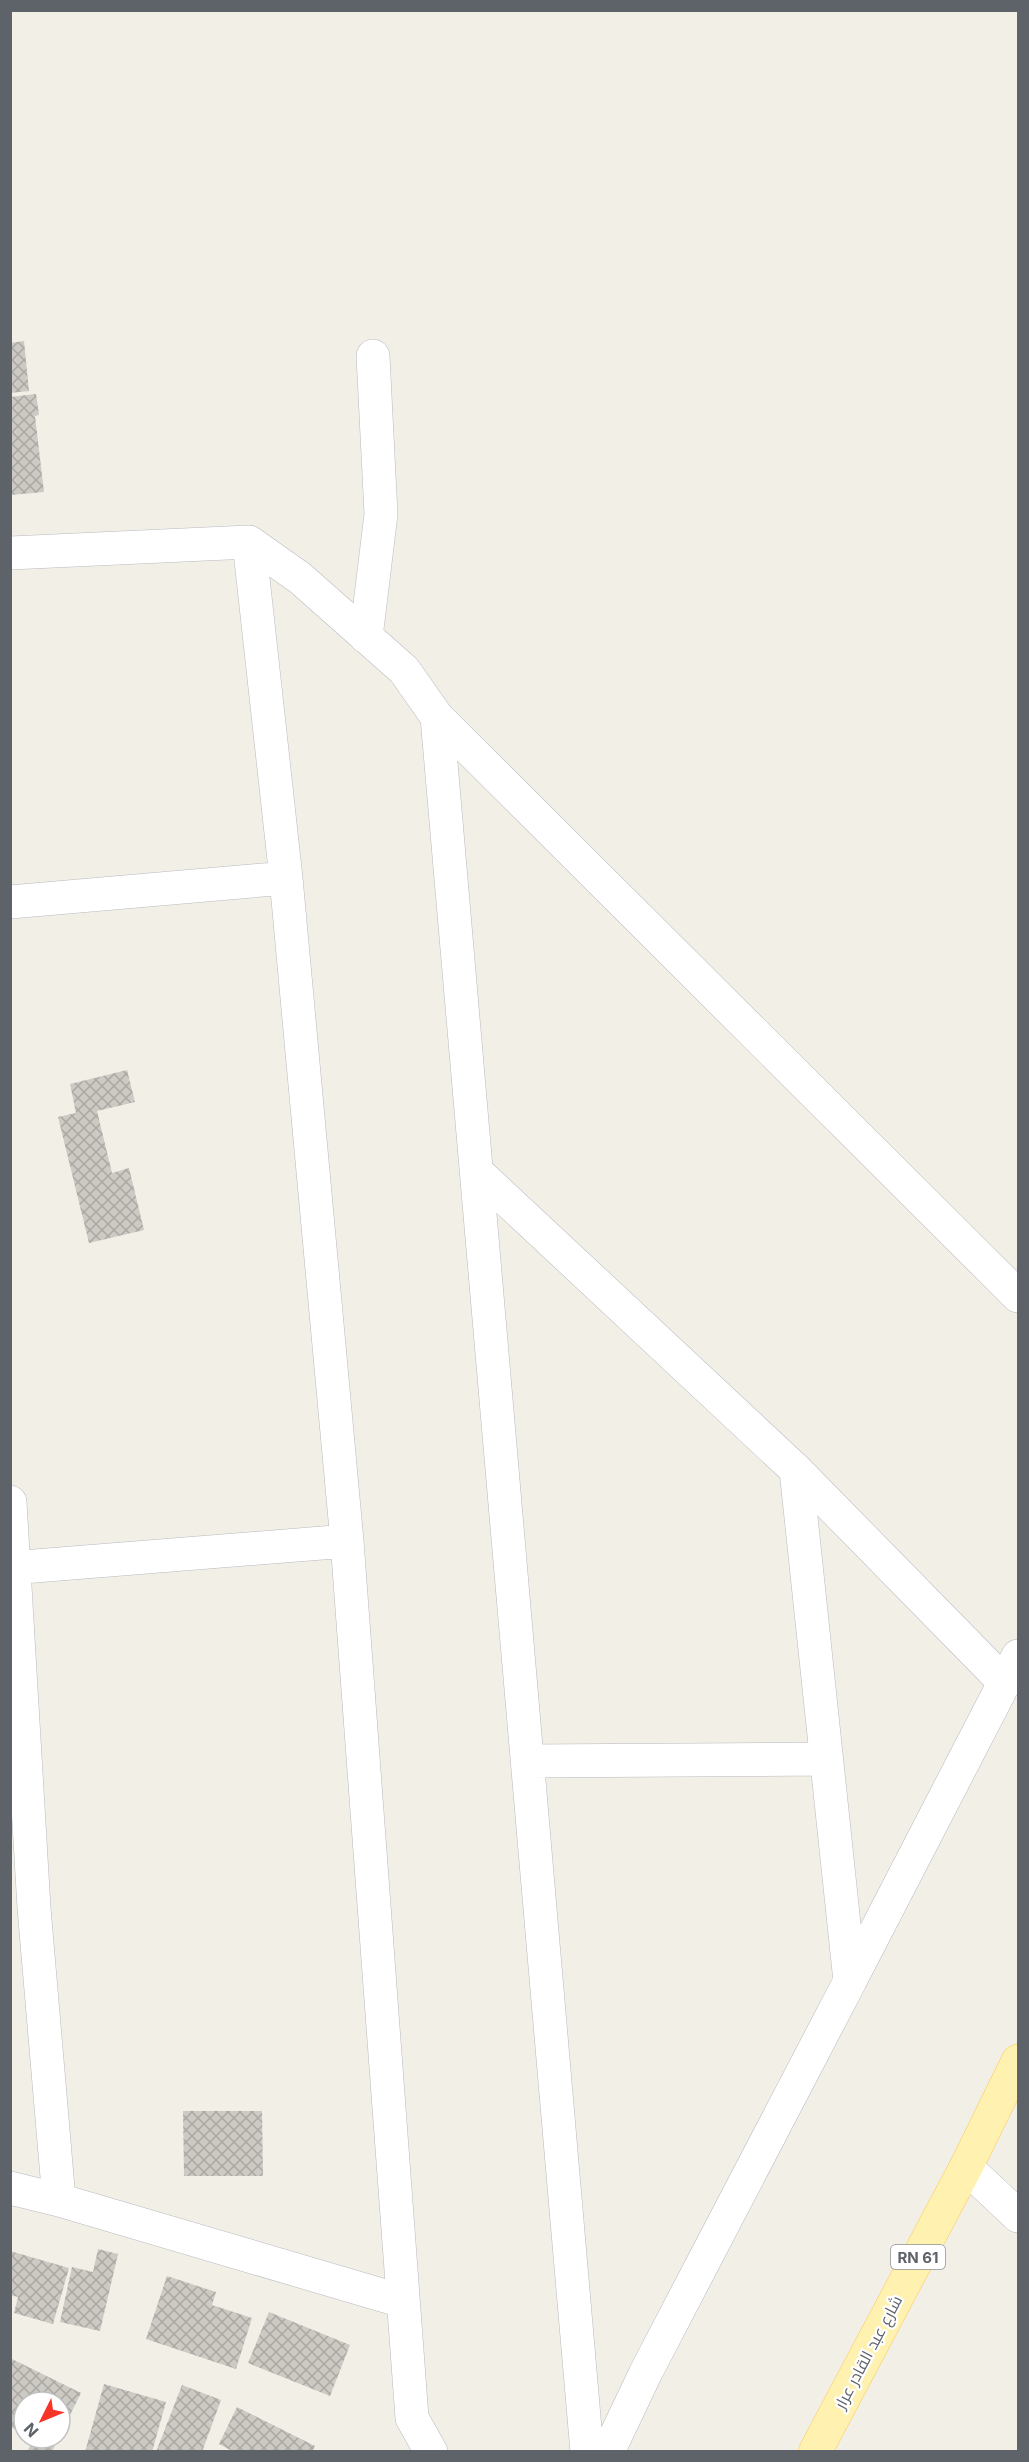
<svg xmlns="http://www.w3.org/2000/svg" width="1029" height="2462" viewBox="0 0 1029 2462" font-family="Inter,Cairo,sans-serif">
<defs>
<pattern id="building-cross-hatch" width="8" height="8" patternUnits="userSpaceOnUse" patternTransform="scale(1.5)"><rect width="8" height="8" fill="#cdcac4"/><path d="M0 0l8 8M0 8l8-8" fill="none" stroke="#aaa8a3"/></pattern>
</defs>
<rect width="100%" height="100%" fill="#f2efe7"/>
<!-- building -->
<path fill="url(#building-cross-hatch)" d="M24,341l5,50 -19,2v-50z
M36,394l3,21 -4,1 9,76 -34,3v-98z
M127,1070l8,32 -38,9 15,62 17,-5 15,62 -55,13 -31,-126 18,-4 -6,-29z
M183,2111h79l1,65h-79z
M98,2249l20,5 -18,77 -40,-9 12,-55 21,5z
M10,2251l59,17 -16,56 -39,-11 4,-16 -8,-2z
M167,2276l49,16 -4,13 40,13 -16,51 -90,-30z
M269,2312l81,33 -20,51 -82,-33z
M10,2358l71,35 -21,42v-33h-36v31l-14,-6z
M104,2384l62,18 -14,50h-67z
M182,2385l39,15 -19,52h-46z
M237,2407l78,39 -3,6h-78l-15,-8z
M34,2438h24l-6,14h-25z"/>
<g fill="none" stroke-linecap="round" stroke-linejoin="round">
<!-- street casing -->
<g stroke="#b7babf" stroke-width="34">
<path id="street" d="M249,542l37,336 61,663 65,877 19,34
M10,553l239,-11 51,36 104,92 33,47 150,1735
M366,637l15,-123 -8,-158
M437,717l581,579
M10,902l276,-24
M477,1172l319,298 54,511 -204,391 -38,80
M796,1470l209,213
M10,1502l24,406 25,292
M10,1568l337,-27
M528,1761l298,-2
M850,1981l168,-325
M966,2167l52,49
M10,2188l49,12 343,101"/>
</g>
<!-- primary casing -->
<g stroke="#fdcb55" stroke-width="34">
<path id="primary" d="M815,2452l151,-285 52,-106"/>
</g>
<!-- street -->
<use href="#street" stroke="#fff" stroke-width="33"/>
<!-- primary -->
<use href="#primary" stroke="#fff1af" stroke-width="33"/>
</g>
<g text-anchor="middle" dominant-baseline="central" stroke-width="4.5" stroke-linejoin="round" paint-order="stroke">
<!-- shield labels -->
<rect fill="#fff" stroke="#8e9296" stroke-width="1.5" x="891" y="2245" width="54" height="24" rx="4.5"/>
<g font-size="15" font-weight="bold" fill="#5e6369">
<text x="918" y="2257">RN 61</text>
</g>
<!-- street labels -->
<g font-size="16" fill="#5e6369" stroke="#fff">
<text transform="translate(868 2352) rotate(-62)">شارع عبد القادر عرار</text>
</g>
</g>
<!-- border -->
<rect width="1029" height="2462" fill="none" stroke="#5e6369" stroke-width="24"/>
<!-- north arrow -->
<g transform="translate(42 2420) rotate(227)"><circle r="28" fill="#ffffff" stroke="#bfc1c3" stroke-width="1.5"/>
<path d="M0-4.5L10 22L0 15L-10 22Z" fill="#f73427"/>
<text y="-9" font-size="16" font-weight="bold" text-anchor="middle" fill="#5e6369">N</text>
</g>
</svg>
